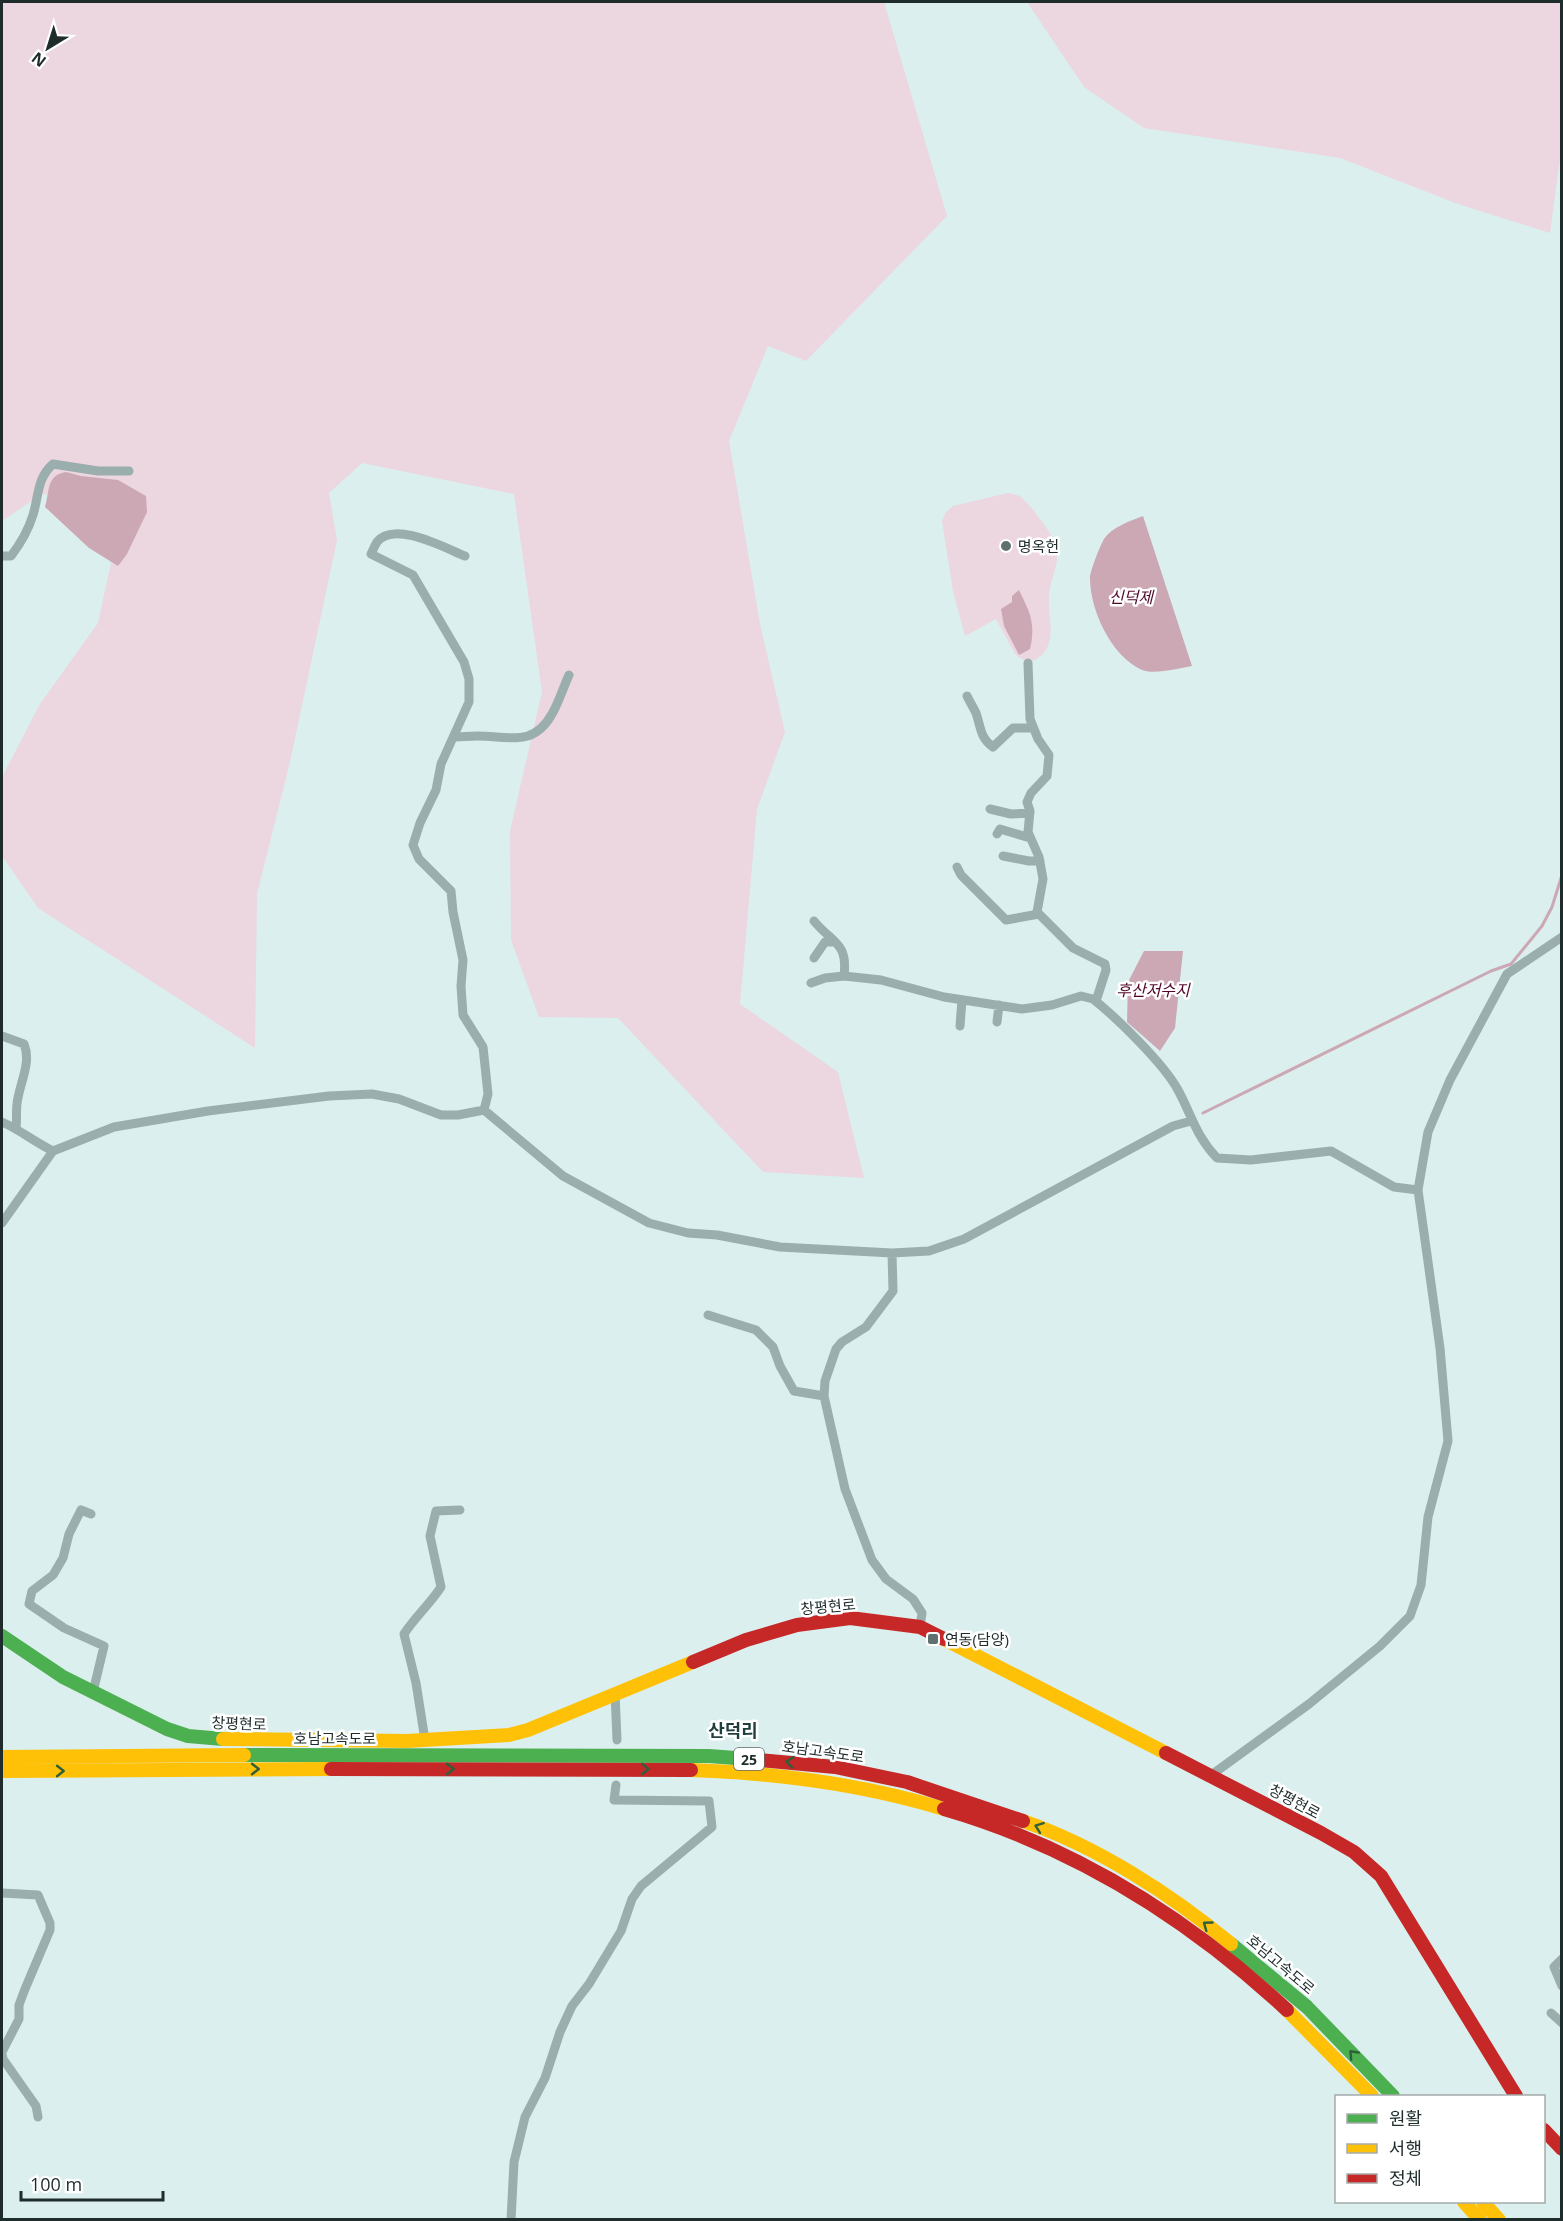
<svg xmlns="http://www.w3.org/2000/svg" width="1563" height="2221" viewBox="0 0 1563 2221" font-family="'Open Sans','Noto Sans KR',sans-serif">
<rect width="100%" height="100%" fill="#dbefee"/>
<!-- green -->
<path fill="#ecd6df" d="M2,2h882l63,214 -141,145 -38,-15 -39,95 31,183 25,108 -28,77 -17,195 98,68 26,106 -101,-6 -145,-154 -79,-1 -28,-77 -1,-109 32,-139 -28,-198 -152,-31 -33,30 8,47 -47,222 -33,132 -2,154 -217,-140 -36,-52v-79l38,-73 58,-81 26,-120 -82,-9 -40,27z
M1027,2h534l1,142 -12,89 -92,-29 -118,-46 -196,-30 -60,-41z
M1008,493c6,1 11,2 16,7 10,10 31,36 33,50 2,15 -7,30 -8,45 -2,27 13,55 -21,68l-13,-9 -19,-35 -31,17 -12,-45 -11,-70 4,-9 7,-6z"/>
<!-- water -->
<path fill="#cca8b5" d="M66,472l15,4 37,4 28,16 1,16 -20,42 -9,12 -29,-18 -44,-41c5,-16 1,-32 21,-35z
M1143,516l49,150c-12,2 -38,9 -50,4 -31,-14 -52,-60 -52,-92 0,-7 10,-32 14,-39 8,-12 26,-18 39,-23z
M1019,590c11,23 17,33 11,59l-11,6 -15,-29 -3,-17 11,-7v-6z
M1144,951h39l-8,77 -15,23 -33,-29 1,-40z"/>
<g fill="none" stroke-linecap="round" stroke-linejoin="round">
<!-- stream -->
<path stroke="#cca8b5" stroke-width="3" d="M1203,1113l288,-142 20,-7 31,-38 10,-19 10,-32"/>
<!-- street -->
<path stroke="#9aaead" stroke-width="9" d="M2,556h9c10,-13 17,-25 22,-41 6,-20 4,-37 20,-51l45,7h31
M465,556c-20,-8 -71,-36 -88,-14 -2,3 -4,8 -6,12l42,21 51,87 5,17v23l-28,62 -5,26 -16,33 -7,22 6,14 32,32 2,21 10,48 -2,26 2,29 20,32 5,47 -4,16
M1028,663l2,56 8,20 11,16 -2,21 -16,17 -4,9 3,9 -2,21 11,25 4,22 -6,33 36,36 32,16 1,6 -10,31
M967,696c3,6 6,11 9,17 5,14 4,25 17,34l20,-19h20
M454,737c7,0 15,-1 23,-1 31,0 56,12 75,-22 7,-12 11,-26 17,-39
M990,809l21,5 19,-1
M997,834l3,-5 30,9
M1003,856l26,5h11
M957,867l4,8 45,45 33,-6
M814,921c19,23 34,21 30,55
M814,958l11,-16h10
M811,983l14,-5 19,-2 37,4 63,17 78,12 30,-4 29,-9 12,3c24,19 71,65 85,91 14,26 18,46 39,68l34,2 80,-9 63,36 24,3
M997,1022l2,-17
M960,1026l2,-26
M2,1036l22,8c8,19 -5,40 -7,60 -1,8 0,16 -1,24
M2,1122c18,8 33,20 51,29
M2,1223l51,-72 61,-24 94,-16 121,-15 43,-2 27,5 42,16h17l26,-5 79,66 86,47 39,10 29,2 63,12 112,6 37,-2 35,-12 209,-113 18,-5
M708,1315l48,15 17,17 7,19 14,25 30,5 21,93 27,71 14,19 27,20 9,14 -2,14
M824,1396l1,-15 11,-32 6,-7 24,-15 27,-36 -1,-38
M91,1514l-10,-4 -12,24 -6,24 -10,17 -21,16 -3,13 35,24 40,18 -11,46
M615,1693l2,47
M425,1740l-9,-57 -12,-49c11,-17 26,-30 37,-47l-11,-51 6,-25 24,-1
M1210,1776l99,-72 71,-58 30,-30 11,-31 7,-68 20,-76 -8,-93 -22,-158 10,-58 22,-52 57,-106 55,-37
M2,1893l36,2 12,28v7l-25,59 -6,16v14l-17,33
M1562,1959l-8,8 8,19
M1551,2013l11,10
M2,2054l1,5 33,47 2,11
M511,2220l3,-58 11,-45 20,-39 15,-46 12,-26 17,-22 32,-53 11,-32 9,-13 71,-59 -3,-26 -95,-1 2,-15"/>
<!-- fast -->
<path stroke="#4caf50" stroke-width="14" d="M2,1636l61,41 104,52 21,7 35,3
M244,1755l465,1 39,3
M1231,1944l76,63 86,89"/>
<!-- slow -->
<path stroke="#ffc107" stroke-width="14" d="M944,1639l222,114
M223,1739l184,2 102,-6 19,-5 165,-68
M2,1757l242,-2
M691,1770c85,3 171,14 253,39
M2,1771l329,-2
M1023,1821c73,25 148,73 208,123
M1287,2010l85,86
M1464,2202l16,18
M1483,2202l16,18"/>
<!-- jam -->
<path stroke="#c62828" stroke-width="14" d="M693,1662l53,-22 51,-15 53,-7 70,9 24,12
M1166,1753l155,80 33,19 27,24 135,220
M748,1759l87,8 72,15 116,39
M331,1769l360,1
M944,1809c131,38 244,109 343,201
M1544,2130l18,19"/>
</g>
<!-- one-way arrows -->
<defs><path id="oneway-chevron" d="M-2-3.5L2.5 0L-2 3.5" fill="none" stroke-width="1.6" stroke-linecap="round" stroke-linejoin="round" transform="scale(1.5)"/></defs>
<g stroke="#30603a">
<use href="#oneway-chevron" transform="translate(790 1762) rotate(-174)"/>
<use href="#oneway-chevron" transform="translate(255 1769)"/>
<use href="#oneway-chevron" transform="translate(450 1769)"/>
<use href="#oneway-chevron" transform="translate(645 1769) rotate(1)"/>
<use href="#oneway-chevron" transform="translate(60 1771)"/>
<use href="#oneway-chevron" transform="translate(1039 1827) rotate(-160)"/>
<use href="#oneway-chevron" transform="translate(1207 1925) rotate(-144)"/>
<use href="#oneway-chevron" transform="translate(1353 2054) rotate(-133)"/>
</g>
<!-- markers -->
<g fill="#60706f" stroke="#fff" stroke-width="2">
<circle cx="1006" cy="546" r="6"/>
<rect x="927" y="1633" width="12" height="12" rx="3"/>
</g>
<g text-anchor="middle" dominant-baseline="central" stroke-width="5" stroke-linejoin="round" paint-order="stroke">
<!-- shield labels -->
<rect fill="#fff" stroke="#626b6b" stroke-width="1.5" x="734" y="1748" width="30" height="22" rx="4.5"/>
<g font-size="14" font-weight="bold" fill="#1e2c2b">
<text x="749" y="1759">25</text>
</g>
<!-- poi labels -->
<g font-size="15" fill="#1e2c2b" stroke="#fff" text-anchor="start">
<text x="1018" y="546">명옥헌</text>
<text x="945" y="1639">연동(담양)</text>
</g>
<!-- street labels -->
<g font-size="15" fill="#1e2c2b" stroke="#fff">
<text transform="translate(828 1606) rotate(-5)">창평현로</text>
<text transform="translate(239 1723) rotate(2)">창평현로</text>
<text x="335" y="1738">호남고속도로</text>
<text transform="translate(823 1751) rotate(8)">호남고속도로</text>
<text transform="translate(1295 1801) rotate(28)">창평현로</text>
<text transform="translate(1281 1964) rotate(40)">호남고속도로</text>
</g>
<!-- water labels -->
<g font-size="16" font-style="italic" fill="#500629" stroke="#fff">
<text x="1131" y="597">신덕제</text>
<text x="1153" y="990">후산저수지</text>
</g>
<!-- quarter labels -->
<g font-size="18" font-weight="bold" fill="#1f3e3d" stroke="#fff">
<text x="733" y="1730">산덕리</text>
</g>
</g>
<!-- border -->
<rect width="1563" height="2221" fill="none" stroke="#1e2c2b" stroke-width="6"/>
<!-- legend -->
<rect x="1335" y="2095" width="210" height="108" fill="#ffffff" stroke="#a5abaa" stroke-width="1.5"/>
<rect x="1347" y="2114" width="30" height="9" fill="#4caf50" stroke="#a5abaa" stroke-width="1.5"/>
<text x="1389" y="2125" font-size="18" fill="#1e2c2b">원활</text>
<rect x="1347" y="2144" width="30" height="9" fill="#ffc107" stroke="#a5abaa" stroke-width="1.5"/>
<text x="1389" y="2155" font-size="18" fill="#1e2c2b">서행</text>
<rect x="1347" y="2174" width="30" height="9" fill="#c62828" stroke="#a5abaa" stroke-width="1.5"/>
<text x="1389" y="2185" font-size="18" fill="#1e2c2b">정체</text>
<!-- north arrow -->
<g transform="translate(48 48) rotate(218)" stroke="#ffffff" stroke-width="4.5" paint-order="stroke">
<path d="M0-4.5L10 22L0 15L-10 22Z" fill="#1e2c2b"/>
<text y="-9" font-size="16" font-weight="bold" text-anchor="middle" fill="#1e2c2b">N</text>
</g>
<!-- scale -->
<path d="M21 2191v9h142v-9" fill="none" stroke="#1e2c2b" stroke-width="3"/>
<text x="30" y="2191" font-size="18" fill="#1e2c2b" stroke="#ffffff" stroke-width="4.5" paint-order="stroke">100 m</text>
</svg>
